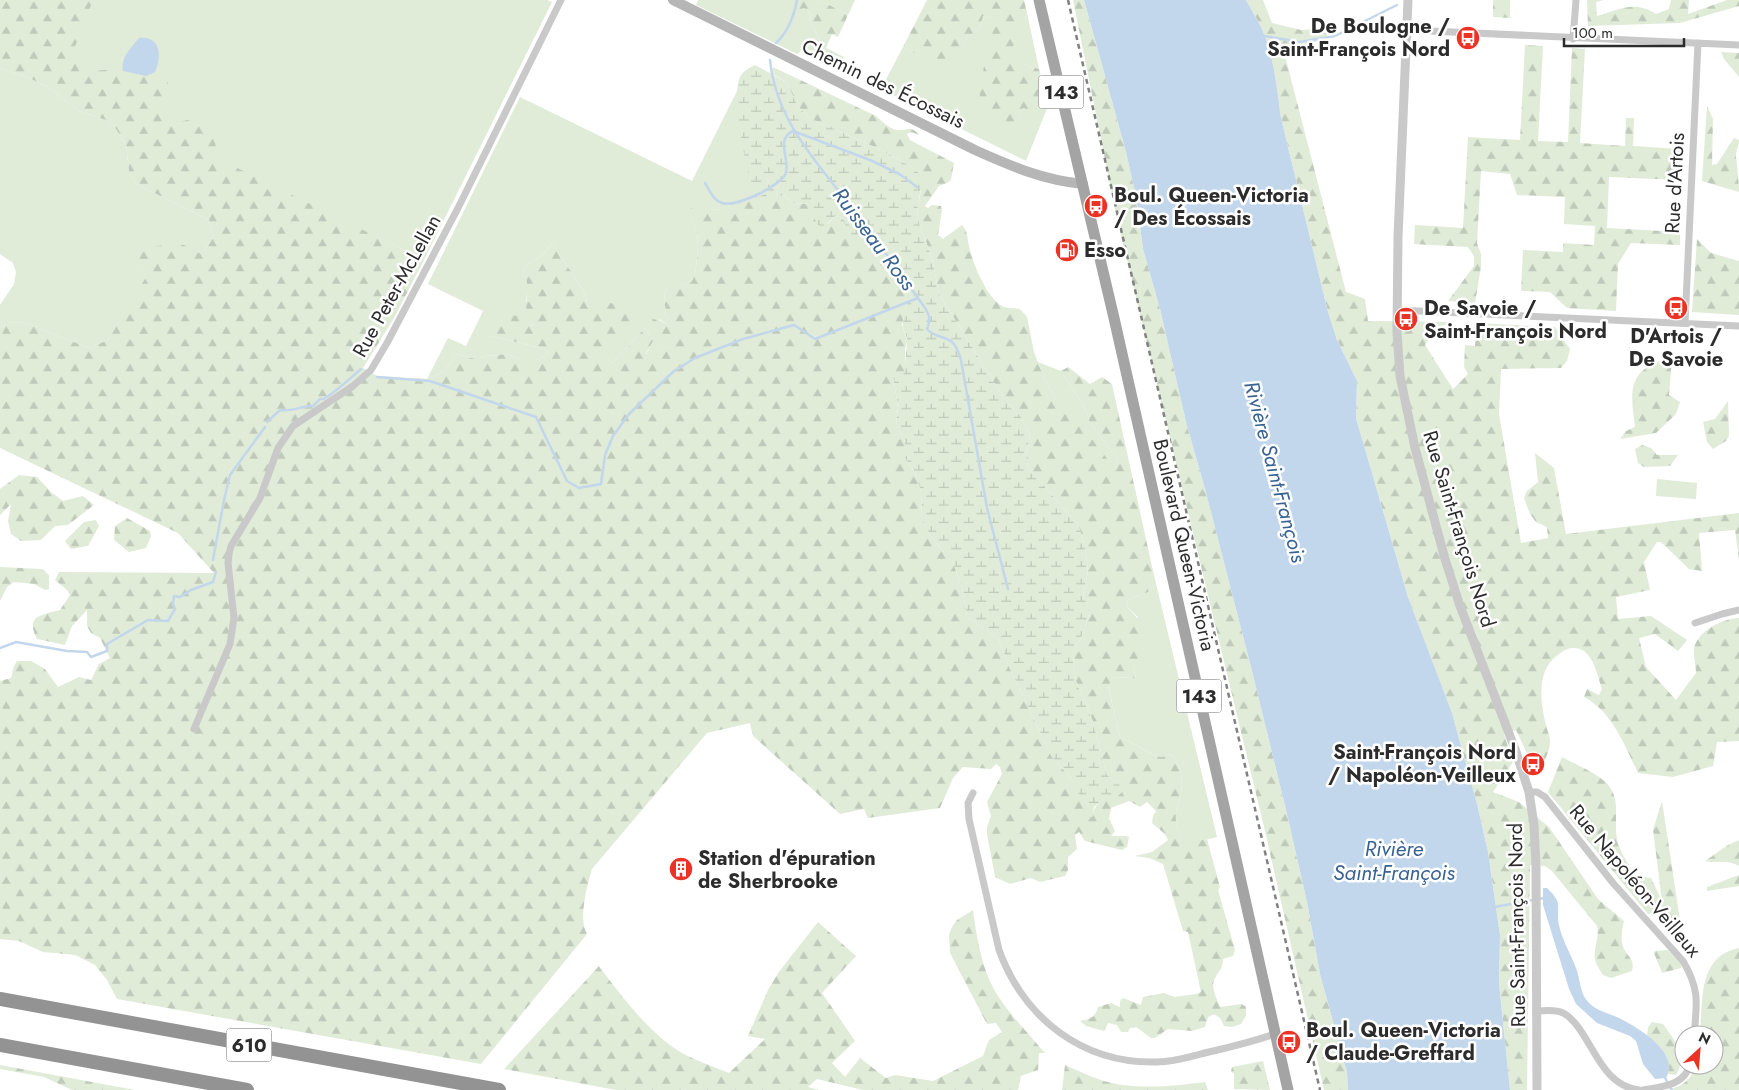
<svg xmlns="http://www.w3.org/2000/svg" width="1739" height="1090" viewBox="0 0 1739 1090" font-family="Jost,sans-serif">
<defs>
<pattern id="forest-firs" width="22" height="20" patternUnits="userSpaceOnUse" patternTransform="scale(1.25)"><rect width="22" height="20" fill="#e0ebd8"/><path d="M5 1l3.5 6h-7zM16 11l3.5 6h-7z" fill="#c0caba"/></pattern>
<pattern id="wetland-marsh" width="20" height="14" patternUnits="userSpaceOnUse" patternTransform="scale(1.25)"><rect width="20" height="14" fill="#e0ebd8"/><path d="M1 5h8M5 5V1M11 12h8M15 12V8" fill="none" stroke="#c0caba"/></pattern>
</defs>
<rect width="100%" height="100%" fill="#fff"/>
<!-- green -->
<path fill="#e0ebd8" d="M11,0h536l5,2 -128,258 -424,-207v-41z
M698,0h99l-2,10 9,-2 6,5 1,10 10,20v12l-16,-7 -8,6 -101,-49z
M820,0h35l-7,15z
M1027,13l12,56 -32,-10z
M983,16l8,2 21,117 11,-27 10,2 10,-26 5,22 -22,55 -145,-72 22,-42 47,24 18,-34 12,-9z
M0,68l29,10 19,9 31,24 27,9 10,9 10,15 3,28 9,13 71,35 4,18 -12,16 -67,13 15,7 -41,66 -19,8 -63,-25 -16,-1 -10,6v-23l14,-21 2,-12 -3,-9 -13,-9z
M738,89c0,37 9,72 16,109l-18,4 -1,11 -18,-4 -21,1 -9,-2 -2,3c4,6 10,13 12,20 2,8 0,43 -5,50 -5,6 -15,5 -22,5l-6,6 2,25 16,13 -9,-2 -14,-9 2,31 -15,5 7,-14 -8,-13 -33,35 -6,-6 -14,-49h-4l-3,-15 -33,-50 -9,12 -16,9 -4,8 4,10v11l-1,7 9,24 -44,12 50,12 7,3 -1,4 -11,5h-15l-13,-6 -22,2 -10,3 -19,-5 -13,17 -17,8 21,-41 18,8 17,-35 -55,-27 92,-187 172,84z
M1038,362l23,9 24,37 4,13 29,39 -3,9 -3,-1 -27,-38 -29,-31 -10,-16z
M1657,479l40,4 -1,16 -40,-3z
M1153,571l64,266 -34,8c-4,-10 -8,-21 -7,-31 0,-7 4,-13 5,-20 2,-14 1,-30 -11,-40 0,0 -7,3 -8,3 -7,0 -32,-16 -42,-20l-12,-52 5,-8 23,1 -3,-12 5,-49 -11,-10 1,-7 20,-8 5,-6z"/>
<!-- forest -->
<path fill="url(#forest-firs)" d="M0,0h93l-22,57 2,5 18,9 26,-2 29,7 9,-4 12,6 2,11 -9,16 5,8 13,9 10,-2 10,1 9,10 9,6 -1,20 209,103 -30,58 -31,50 14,8 50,3 17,-8 13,-17 19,5 10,-3 22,-2 13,6h15l11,-5 1,-4 -7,-3 -50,-12 -1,-5 25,-16 10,4 6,7 4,-2 -9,-12 1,-19v-11l-4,-10 4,-8 16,-9 9,-12 33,50 3,15 23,-5 31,14 -36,40 6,6 33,-35 8,13 -7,13 15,-4 -9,-31c11,0 17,9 28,10l-14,-12 -2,-25 6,-6c7,0 17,1 22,-5 5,-7 7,-42 5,-50 -2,-7 -8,-14 -13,-19l3,-4c16,3 32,-2 47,5l2,-11 30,-8h9l11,3 7,6 17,1 2,10 16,10 7,-8 7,2c5,13 21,23 34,24l4,24 9,-3 5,7 -1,6 13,12 3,6 -7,31 5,16 -2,8v20l-2,6 -10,1 5,32 -2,15 9,19v16l11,17 5,17 1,29 11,18 20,24 9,24 5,30 31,21 12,31 42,88 19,21 21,39c3,-17 16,-21 31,-29l-16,-13 -15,-56 -16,-38 -3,-17 1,-12 10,-21 6,-20 -7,-16 5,-24 -3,-25 -7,-21 -48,-55 -4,-10 4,-26 -9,-17 -17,-19 -65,-104 -7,-36 -13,-35 -2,-11 4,-22 -4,-20 -34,-19 -73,-33 -11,-10 -13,-26 -13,-8v-7l103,49c6,5 13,13 21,14 13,1 11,-6 23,5l-9,-3 -4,2 3,6 44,23 -3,17 -4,3 -8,3 -14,20 3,2 4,-3 9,1 1,5 -4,24 5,4 19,-14c6,7 5,12 7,21 3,16 19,55 35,61 4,1 11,1 16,2l7,8 7,35 12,31 10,16 19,18 40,52 3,-9 -29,-39 -4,-13 -24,-37 7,-4 22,17 12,-7 10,7 41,187v15l-5,6 -20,8 -1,7 17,18c-1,16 1,29 -11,41l3,12 -23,-1 -5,9 12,51c10,4 34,20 42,20 1,0 8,-3 8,-3 12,10 13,26 11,40 -1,7 -5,13 -5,20 -1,10 3,21 7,30l24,-5 13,48 -2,3 17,60 -2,6 -10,3c0,9 -4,12 -8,19 -5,9 2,21 5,29l22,-3 4,3v9l-5,8 -9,3 -8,-1 -4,-8 -6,-4 -6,3 -3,10 -13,4 -24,-2 -13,9h-4l-15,-11 -6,1 -2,4h-7l-4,-7 -9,-2 -4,8 -18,-5 -6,-5c10,-2 15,-3 18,-14l13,-4 9,4v-6l3,-3 18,7 2,-8 21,-4 10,4 22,-3 5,-2 -13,-60 -5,-1 -20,-67 -14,-6 -14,-2 17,-4 16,-12 -3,-6 -13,-11 1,-7 3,-5 -9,-9 -7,5 -11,-6 -18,7 -2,10 6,13 -4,5h15l3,1 -2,10 -5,3 -37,-9 -6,-9 -4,3 2,14 -9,8v13l-3,6 -25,6 -9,-4 -21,6 -15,-7 -8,-43v-7l4,-11 -4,-14 15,-28 -2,-7 -4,-3 -5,5 -28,-2 -10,11 -13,30 -72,10 -4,-9 -24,5 -87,-78 -3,-13 -43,10 -115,136c-5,17 -14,50 -5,65l-106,130 -364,-65 -10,-19 -12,-15 -20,-10 -32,-3 -24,-11 -19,-2v-258l11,-3 3,-12 3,-5h14l14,8 13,18 21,-10 12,3 8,-16 11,-6 -10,-20 -9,-5 -4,-7v-16l-15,16 -7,19 -28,-6c-12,-23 4,-24 23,-29l10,-15 -3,-5 -12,-10 4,-8 155,1 -36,-40 -178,-85v-120l10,-6 16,1 63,25 19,-8 40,-66 -14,-7 -1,-7 12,-11 22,-5 17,1 17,9 12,-16 -4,-18 -71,-35 -9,-13 -3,-28 -10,-15 -10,-9 -27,-9 -31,-24 -19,-9 -29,-10z
M797,0h23l28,15 -10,22 -6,-3 -6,14 18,9 -3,8 -20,-10v-12l-10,-20 -1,-10 -6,-5 -5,2h-4z
M927,0h97l3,13 -19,46 31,10 4,15 -10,27 -10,-3 -11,28 -33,-36 12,-82 -8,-2 -3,12 -12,9 -18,35 -47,-25z
M1073,0h11l42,152 10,44 7,53 17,60 26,113 19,67 47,182 34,139 21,92 13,72 27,99 1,17h-24l-60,-263 -148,-613z
M1246,0h17l9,23 29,7 27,-2 -1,10 -43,14 62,240 19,7 3,22 83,1 -16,8 -10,15 28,44 15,-15 -4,-7 1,-22 10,1 1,-23 79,4 15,22 -3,12 -6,7 -60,1 -2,45 22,129 27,-5 -1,-11 -11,-5 -6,-8 -6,-16 3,-7 11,-9 -3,-29 19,15 12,66 173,-21v46l-4,-29 -36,3 3,38 -13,-2 -28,-27h-4l-13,20 6,28 -34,7 2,22 33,-3 36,24 -9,11 -23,-17 -16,4 7,29 30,33 20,-27c0,-7 -3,-18 -2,-25 5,-18 28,-29 45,-30v123l-22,1 -4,24 -40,11 -35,-4c-13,-27 -26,-62 -54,-76l3,-8 12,6 3,-6c-5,-14 -9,-42 -29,-41 -9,1 -13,5 -20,11 -15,15 -13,42 -8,62 1,7 6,16 5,23 -1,10 -9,23 -12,33l-22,-47 -12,4 9,28 -20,30 26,10 30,25 49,72 26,22c-2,8 -4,20 0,28 5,9 11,11 8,22l-21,7 -8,-3c-3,-5 -7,-10 -8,-15 -2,-12 5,-23 2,-34l-45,-55 -7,-5 -15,-1 -3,225h-17l-11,-107 1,-48 -12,-83 -11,-48 -25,-91 -44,-116 -52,-179 1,-37 -20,-41 -9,-28 -47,-194c-4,-30 -7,-63 -20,-91 -5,-9 -10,-18 -15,-27z
M1493,0h17v18l-17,-1z
M1587,0h17l-8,2 1,14c23,-7 39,-16 59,-2l13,-5 2,-9h18l-1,14 39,-14h12v6l-59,17 -92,3z
M1525,45l18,1 -5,95 30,1 4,-94 13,1 -5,94 45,3 1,-28h8l-1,28 47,3 -1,31 -70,-3 -2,51 73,4v13l-49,-2 -13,21 -2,47 -49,-3 -17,-16 -29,-1 2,-41 40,2v-9l31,2 1,-19 -31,-2 1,-27 -48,-2 -7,-21 -29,-3 -4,72 4,11v13l-6,36 -27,-2 26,-35v-10l-6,-9 -54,-3 1,-19 48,3 5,-91 52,3z
M1721,52l18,1v24l-15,-18z
M1707,106l6,13 -1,46 5,-1 17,-26 5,2c0,6 -3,10 -3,16 1,12 3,24 3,36l-37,-11z
M1697,239l14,14 28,8v54l-47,-3z
M1664,359h8l-3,36 11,7 -4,12 -20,19 -36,6 6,-8 9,-4c-2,-21 -9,-45 11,-59 5,-4 12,-6 18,-9z
M1728,401l1,35 -3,5 -13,8 -6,-7 -4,-20 12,-3z
M1642,445l9,3 6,7h21l-8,11 -26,1 -6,-4 -3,-14z
M19,475l18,2 14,15 12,9 20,-5 11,9 -26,20 -13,1 -14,14 -20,1 -10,-7 -3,-13 3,-17 -11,11v-26z
M127,518l23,13 1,5 -5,12 -17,4 -15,-12 1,-14z
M96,520l3,6 -11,20 -17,3 -6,-8 19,-19z
M0,567l42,2 7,6v14l-4,1 -11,-6 -20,-2 -7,5 -7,14z
M1562,757c13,7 30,14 41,23 20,16 10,38 14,59 2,12 12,27 20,37l14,2 11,23 -9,-71 9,-29 21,139 -19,-27 -16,1 -100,-122z
M1739,840v26c-12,-7 -21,-2 -34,-5l23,-16z
M1739,875v11l-32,5v-4z
M973,910c4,29 9,61 25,86 13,20 31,38 47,57h-6l-1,17 -17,6 -3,14h-155l-46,-11 -9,8 11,3h-203l-112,-21 95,-103c22,30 51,68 83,87 15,8 32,14 47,20l36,-34 -17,-3 20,-46 10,-17 40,-51 38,34 -34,37 33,48 -23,22 13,14 15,-19 26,20 9,-3 38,6 50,-25 6,-16 13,-8 -6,-9 -9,1 -37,-71 -1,-18 3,-8 5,-7z
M1739,948v142h-71c14,-4 23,-9 28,-25h18v-30h-14c3,-33 -3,-79 39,-87z
M1668,950l14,14 -1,4 -19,5 -8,-20 1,-2z
M1652,1022l11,2c11,15 25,32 13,51l-8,-1c3,-18 -8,-27 -21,-39l1,-8z
M1263,1061l7,29 -36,-1v-15l-3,-3 1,-4z
M0,1065l135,25h-63l-28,-13 -44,-8z
M1065,1065c16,7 34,16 51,19 30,5 59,2 89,-2l3,8h-146z"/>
<!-- wetland -->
<path fill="url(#wetland-marsh)" d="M755,65l31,17 13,26 11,10 73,33 34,19 5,11 -5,31 2,11 13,35 7,36 65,104 17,19 9,17 -4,26 4,10 48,55 7,21 3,25 -5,24 7,16 -6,20 -10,21 -1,12 3,17 16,38 15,56 16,13 -1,4 -6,6 -13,1 -9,8 -2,11 -7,-11 -14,-29 -19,-21 -42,-88 -12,-31 -31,-21 -5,-30 -9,-24 -20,-24 -11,-18 -1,-29 -5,-17 -11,-17v-16l-9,-19 2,-15 -5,-33h10c2,-4 4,-32 4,-36 -1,-5 -5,-10 -4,-15 0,-13 8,-24 3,-36l-15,-5 -2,-3 4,-4 1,-6 -5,-7 -9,3 -4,-2c-2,-9 2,-14 0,-21l-17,-1 -8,-4 -9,-20 -7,-2 -11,11 -6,-2 -6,-11 -3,-10 -16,-1 -7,-6 -11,-3h-9l-12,4c-6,-28 -24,-96 -14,-121 3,-6 9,-9 15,-12z"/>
<!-- water -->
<path fill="#c3d7ec" d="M1084,0h162c5,9 10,18 15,27 13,28 16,61 20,91l47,194 9,28 20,41 -1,37 52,179 44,116 25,91 11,48 12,83 -1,48 11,107h-162l-1,-17 -27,-99 -13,-72 -21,-92 -34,-139 -47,-182 -19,-67 -26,-113 -17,-60 -7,-53 -10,-44z
M139,38c22,-2 23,18 16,34l-9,4 -23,-5c-3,-13 8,-23 16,-33z
M1543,888h4c18,17 8,18 12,37 3,15 12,29 17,43 5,12 3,25 13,35 9,9 23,11 34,17 19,10 57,34 43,58l-11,1 -12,-15 -7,-23 -6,-5 -33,-13 -21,-19 -7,-15 -26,-84z"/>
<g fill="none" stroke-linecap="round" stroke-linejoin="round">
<!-- stream -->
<path stroke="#c3d7ec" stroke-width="2.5" d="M1264,36l36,6 35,-6 62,-31
M776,43c12,-11 18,-27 21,-43
M705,183c5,8 8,17 17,20 13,5 59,-17 64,-30 4,-14 -11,-34 7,-42l77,29 31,15 16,12
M918,298c8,12 15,17 9,31 6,8 18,7 25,13 5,4 7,12 9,18l26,148 21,81
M377,377l53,4 106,36 31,64 12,7 22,-4 4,-29 8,-19 16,-22 45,-43 21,-13 48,-19 51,-14 21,14 103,-41c-22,-30 -43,-60 -66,-90 -35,-46 -76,-87 -82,-148
M267,422l13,-12c14,2 19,-4 33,-4l7,-7h4c14,-9 24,-19 37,-30
M213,560l11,-60 6,-25 35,-48
M0,648l16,-6 51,9 20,1 4,5 16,-6v-7l41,-24 20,1 7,-12 -2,-5 1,-8 6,1 11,-7 22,-8 3,-10
M1495,907l49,-9
M1664,1076l8,14"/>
<!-- minor -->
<path stroke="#c9c9c9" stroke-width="7" d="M1407,30l332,15
M1573,39l3,-39
M1397,310l342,16
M1685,323l13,-280
M1695,623l27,-9 17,-4
M194,729l36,-85 4,-26 -6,-55 1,-9 2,-8 29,-48 18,-50 15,-22 60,-40 18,-16 16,-27 71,-135 103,-208
M1529,792h8l8,5 68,86 70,78c17,29 14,42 11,74
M973,793l-5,10 1,16 30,131c25,68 83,114 158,112 18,0 35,-6 52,-10 22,-5 45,-11 66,-18
M1536,1011c9,0 19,-2 27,2 5,2 8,6 12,10 20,24 28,62 64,67
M1643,1090c17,-3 41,-4 47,-25"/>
<!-- tertiary -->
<path stroke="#c9c9c9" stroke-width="9" d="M1408,0l-10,237 -1,95 3,44 15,72 30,111 15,47 55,143 14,43 5,33 2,42 1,223"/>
<!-- secondary -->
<path stroke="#b6b6b6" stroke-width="10" d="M673,0l302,150c36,16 67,30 108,34"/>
<!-- primary -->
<path stroke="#a4a4a4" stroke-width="11" d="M1039,0l75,318 174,772"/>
<!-- motorway -->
<path stroke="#939393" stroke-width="14" d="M0,999l499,91
M0,1045l247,45"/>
<!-- rail -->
<path stroke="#818181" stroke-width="2.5" stroke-dasharray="5 4" stroke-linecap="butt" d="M1068,0l252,1090"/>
</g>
<!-- icons -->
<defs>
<g id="bus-disc" transform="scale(1.25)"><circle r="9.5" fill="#ec3225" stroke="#fff"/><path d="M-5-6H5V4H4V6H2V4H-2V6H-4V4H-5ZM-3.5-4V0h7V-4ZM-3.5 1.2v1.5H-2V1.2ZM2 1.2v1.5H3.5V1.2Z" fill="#fff"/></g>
<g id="fuel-disc" transform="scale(1.25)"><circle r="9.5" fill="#ec3225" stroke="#fff"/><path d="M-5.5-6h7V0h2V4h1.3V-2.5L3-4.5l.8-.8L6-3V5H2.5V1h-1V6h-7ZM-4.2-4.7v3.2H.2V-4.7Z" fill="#fff"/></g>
<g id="building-disc" transform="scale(1.25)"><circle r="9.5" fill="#ec3225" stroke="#fff"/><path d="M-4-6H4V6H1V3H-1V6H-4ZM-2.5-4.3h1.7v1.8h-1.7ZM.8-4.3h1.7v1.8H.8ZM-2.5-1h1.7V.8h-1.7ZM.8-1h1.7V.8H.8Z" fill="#fff"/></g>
</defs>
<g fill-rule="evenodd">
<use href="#bus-disc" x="1468" y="38"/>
<use href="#bus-disc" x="1096" y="206"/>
<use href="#fuel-disc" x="1067" y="250"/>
<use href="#bus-disc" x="1676" y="308"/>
<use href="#bus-disc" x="1406" y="319"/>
<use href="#bus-disc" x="1533" y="764"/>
<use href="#building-disc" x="681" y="869"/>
<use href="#bus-disc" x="1289" y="1042"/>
</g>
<g text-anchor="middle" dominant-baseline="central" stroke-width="5" stroke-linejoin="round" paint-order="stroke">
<!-- shield labels -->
<g fill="#fff" stroke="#6b6b6b" stroke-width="1">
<rect x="1038.5" y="75.5" width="45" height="33" rx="4"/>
<rect x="1176.5" y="679.5" width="45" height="33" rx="4"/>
<rect x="226.5" y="1028.5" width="45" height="33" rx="4"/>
</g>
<g font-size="19" font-weight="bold" fill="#2c2c2c">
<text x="1061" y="92">143</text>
<text x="1199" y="696">143</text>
<text x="249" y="1045">610</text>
</g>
<!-- poi labels -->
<g font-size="20" font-weight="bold" fill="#2c2c2c" stroke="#fff" text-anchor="start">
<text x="1450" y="26" text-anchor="end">De Boulogne /<tspan x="1450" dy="23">Saint-François Nord</tspan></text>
<text x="1114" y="195">Boul. Queen-Victoria<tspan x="1114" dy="23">/ Des Écossais</tspan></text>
<text x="1084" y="250">Esso</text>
<text x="1424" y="308">De Savoie /<tspan x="1424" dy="23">Saint-François Nord</tspan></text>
<text x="1676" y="336" text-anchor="middle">D'Artois /<tspan x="1676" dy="23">De Savoie</tspan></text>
<text x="1516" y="752" text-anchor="end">Saint-François Nord<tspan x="1516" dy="23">/ Napoléon-Veilleux</tspan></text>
<text x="698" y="858">Station d'épuration<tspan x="698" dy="23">de Sherbrooke</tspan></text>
<text x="1306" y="1030">Boul. Queen-Victoria<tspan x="1306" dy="23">/ Claude-Greffard</tspan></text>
</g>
<!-- street labels -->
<g font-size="20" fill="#2c2c2c" stroke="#fff">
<text transform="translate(883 84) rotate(26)">Chemin des Écossais</text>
<text transform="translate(1675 183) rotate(-87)">Rue d'Artois</text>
<text transform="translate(397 286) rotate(-61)">Rue Peter-McLellan</text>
<text transform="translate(1459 529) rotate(73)">Rue Saint-François Nord</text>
<text transform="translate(1184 545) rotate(77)">Boulevard Queen-Victoria</text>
<text transform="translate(1635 881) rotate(50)">Rue Napoléon-Veilleux</text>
<text transform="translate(1517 925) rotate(-91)">Rue Saint-François Nord</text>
</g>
<!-- water labels -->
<g font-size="21" font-style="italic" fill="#386291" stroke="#fff">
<text transform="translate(874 239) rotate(53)">Ruisseau Ross</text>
<text transform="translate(1275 472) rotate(75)">Rivière Saint-François</text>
<text x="1394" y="849">Rivière<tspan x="1394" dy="24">Saint-François</tspan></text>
</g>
</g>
<!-- north arrow -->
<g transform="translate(1699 1050) rotate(26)"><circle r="24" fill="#ffffff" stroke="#ababab"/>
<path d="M0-4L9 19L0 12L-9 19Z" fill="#ec3225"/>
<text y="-8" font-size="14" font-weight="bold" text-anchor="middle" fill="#2c2c2c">N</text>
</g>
<!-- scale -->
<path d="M1564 38v8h120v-8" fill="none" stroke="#2c2c2c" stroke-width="2.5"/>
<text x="1572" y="38" font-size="15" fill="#2c2c2c" stroke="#ffffff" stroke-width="4" paint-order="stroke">100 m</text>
</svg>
